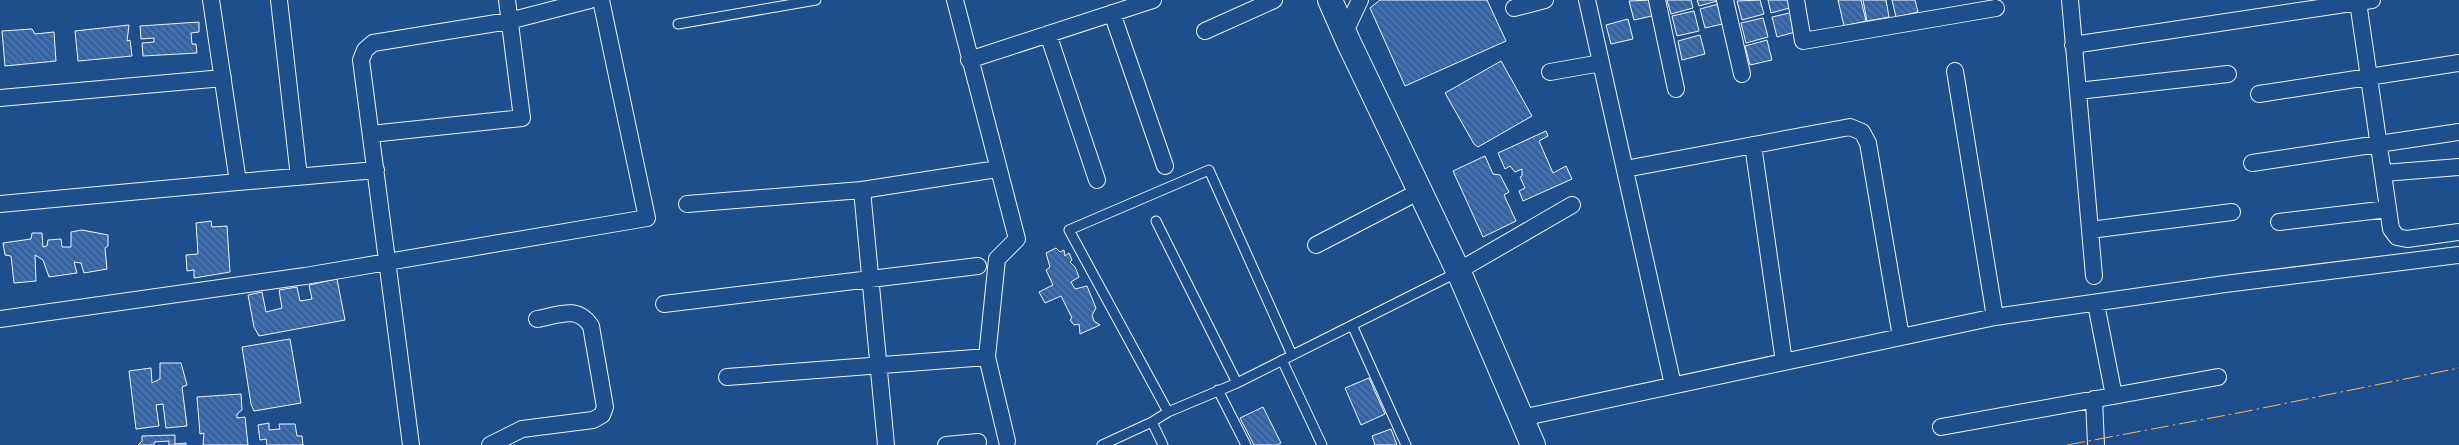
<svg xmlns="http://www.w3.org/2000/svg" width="2459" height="445" viewBox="0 0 2459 445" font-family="Mulish,sans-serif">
<defs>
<pattern id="building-back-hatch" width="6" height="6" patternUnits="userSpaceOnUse" patternTransform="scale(1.25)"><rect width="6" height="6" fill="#3563a3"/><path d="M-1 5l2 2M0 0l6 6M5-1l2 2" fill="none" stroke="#537ab1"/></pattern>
</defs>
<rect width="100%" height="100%" fill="#1f4e8c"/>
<!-- building -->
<path fill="url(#building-back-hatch)" stroke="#f2f6ff" d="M1380,0h107l19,41 -101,45 -35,-78z
M1652,0l4,15 -22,5 -5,-19z
M1667,0h24l2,8 -22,6z
M1697,0h24l-22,6z
M1760,0l4,14 -22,6 -5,-19z
M1768,0h23l2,7 -22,6z
M1838,0h23l5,21 -22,5z
M1863,0h23l3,17 -22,4z
M1892,0h23l3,12 -22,5z
M1722,3l5,20 -22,5 -5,-19z
M1694,11l5,20 -22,5 -5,-20z
M1794,12l5,19 -22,6 -5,-20z
M1763,18l5,19 -22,6 -5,-20z
M1628,19l5,20 -22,5 -5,-19z
M199,22v10l-8,1 1,11h4l1,9 -54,3 -1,-13 12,-1v-4l-13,1 -1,-13z
M129,25l-2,16 3,-1 2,16 -54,5 -3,-30z
M32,29l3,5 19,-2 2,29 -51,5 -3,-35z
M1700,35l5,19 -23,6 -4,-19z
M1767,40l5,20 -22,5 -5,-19z
M1501,61l31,55 -54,31 -4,-3 -29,-51z
M1546,131l2,5 -9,5 14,32 13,-7 6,13 -49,22 -4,-10 6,-3 -5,-11 2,-1v-7l-7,3 -5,-6 -5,3 -7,-16z
M1485,156l8,18 7,1 9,17 -5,3 12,26 -33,16 -30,-66z
M211,221l1,6 15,-1 3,46 -36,6v-8l-7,1 -1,-16 12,-1 -2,-31z
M82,230l26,5v11l-3,2 2,21 -23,4 -3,-10 -7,-1 3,11 -28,4 -6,-17 -8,-5 1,26 -22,2 -3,-27 -6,-1 -2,-12 28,-4 1,-6h10l1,14 4,-1 1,-6 13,-1 1,8h9v-15z
M1056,248l4,4 4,-2 1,6 4,-3 3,7 -2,2 5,5 4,10 -8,5 4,7 12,-3 9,22 -4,7 2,6 6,4 -20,9 -1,-10 -5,1 -4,-5 2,-2 -11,-22 -16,7 -6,-11 14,-7 -7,-15 4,-3 -4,-14z
M337,279l8,41 -86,16 -5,-9 -6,-32 14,-3 4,20 16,-4 -3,-18 18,-3 3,14 12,-2 -3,-14z
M290,339l11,64 -47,8 -3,-7 -9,-57z
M160,363h21l6,22 -5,2 5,39 -21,2 -3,-24 -7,1 3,21 -23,3 -7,-58 22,-3 1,15 8,-4z
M1369,378l16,36 -24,11 -16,-37z
M241,394l1,16 -5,4v4l8,-1 3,28h-45l1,-12 -4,1 -3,-37z
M1263,407l18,36 -4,2h-23l-14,-27z
M269,423v7l11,-1 -1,-5h16l2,12h5l1,9h-36l-1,-6 -6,1 -2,-15z
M1391,429l6,16h-22l-3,-9z
M175,435v9l11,-1v2h-17v-4l-15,1v3h-16l4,-4v-5z"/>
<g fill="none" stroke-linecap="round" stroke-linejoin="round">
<!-- lane casing -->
<g stroke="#f2f6ff" stroke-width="11">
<path id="lane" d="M678,24l138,-24
M1156,221l81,162
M1352,325l54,120
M1282,360l40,85
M1218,390l28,55
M1168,412l-99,-182 140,-60 83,185
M1152,422l11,23
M1102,445l50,-23 16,-10 69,-29 221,-111"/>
</g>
<!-- street casing -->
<g stroke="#f2f6ff" stroke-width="18">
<path id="street" d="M279,0l20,177
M955,0l62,239 -20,20 -10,98 20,84
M1587,0l86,385
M1657,0l19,89
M1725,0l17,74
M1796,0l7,41 193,-33
M2070,0l24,276
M2358,2l33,227 6,8 10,2 52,-7
M1514,8l31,-8
M1112,13l53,153
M1205,31l69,-31
M1048,34l49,146
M1344,34l16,-34
M2073,45l299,-45
M969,60l184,-60
M1955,71l40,246
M1550,72l51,-9
M2078,91l150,-17
M2259,94l200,-31
M0,98l223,-20
M371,134l151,-16 -15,-118
M1753,145l31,217
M2252,163l207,-31
M1625,169l225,-42 12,5 6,11 33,194
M2384,173l75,-6
M238,182l138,-12
M0,204l238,-22 -27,-182
M687,204l175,-14
M2279,222l109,-13
M2090,230l142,-18
M1316,245l104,-54
M1458,271l114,-66
M664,304l314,-38
M2096,304l18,92
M0,319l305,-43 342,-58 -46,-218
M727,377l260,-20
M2094,399l2,46
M1521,418l474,-101 230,-33 234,-29
M1941,427l277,-50
M411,445l-50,-385 4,-10 8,-7 136,-22 81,-21
M490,445l32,-16 71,-9 9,-5 3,-8 -14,-81c-14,-21 -31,-11 -54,-7
M886,445l-24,-255 135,-21
M946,445l32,-3"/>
</g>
<!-- secondary casing -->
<g stroke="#f2f6ff" stroke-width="26">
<path id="secondary" d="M1330,0l18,41 113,236 72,168"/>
</g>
<!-- lane -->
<use href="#lane" stroke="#1f4e8c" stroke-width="9"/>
<!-- street -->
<use href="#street" stroke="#1f4e8c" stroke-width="16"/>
<!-- secondary -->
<use href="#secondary" stroke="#1f4e8c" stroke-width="24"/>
<!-- power -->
<path stroke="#ffb74d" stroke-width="1" stroke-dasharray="18 4 2.5 4" stroke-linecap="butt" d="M2067,445l176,-33 216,-44"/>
</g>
</svg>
